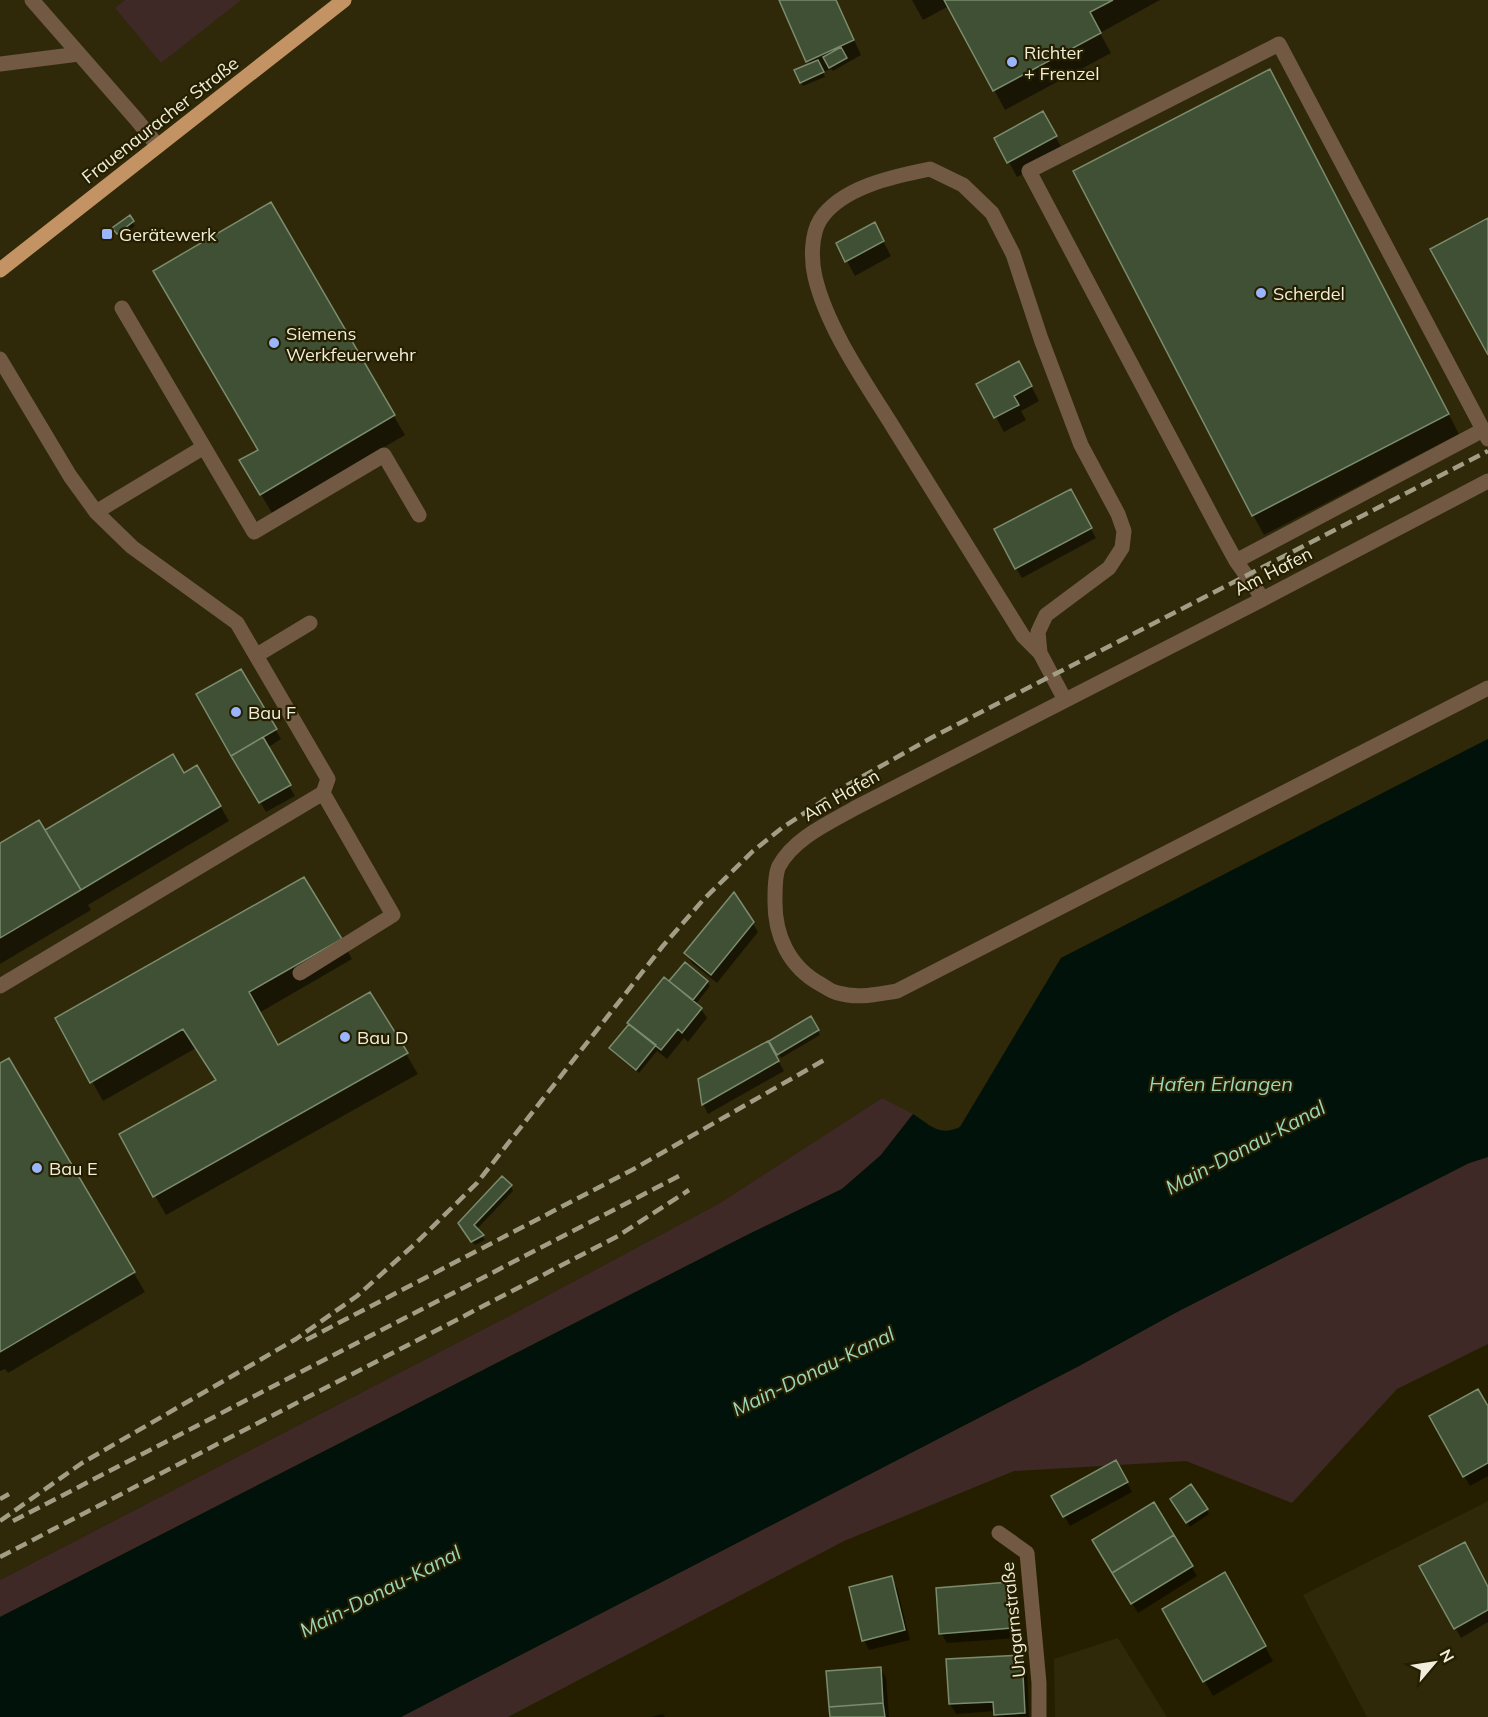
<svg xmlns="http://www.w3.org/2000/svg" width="1488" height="1717" viewBox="0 0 1488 1717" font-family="Mulish,sans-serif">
<rect width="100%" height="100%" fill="#251f00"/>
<!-- built -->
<path fill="#2f2909" d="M0,0h1488v739l-427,219 -101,169 -8,4 -12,1 -58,-34 -162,105 -207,111 -513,266z
M1488,1501v216h-121l-64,-122z
M1118,1638l49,79h-112l-1,-58z"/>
<!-- green -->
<path fill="#3e2926" d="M125,0h116l-80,63 -46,-55z
M882,1098l31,16 -32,41 -39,34 -95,46 -747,382v-37l513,-266 207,-111z
M1488,1157v187l-91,45 -105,114 -106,-42 -172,10 -170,70 -336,176h-107l678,-351 96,-53 294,-150z"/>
<!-- water -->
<path fill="#00120a" d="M1488,739v418l-19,6 -294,150 -96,53 -678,351h-401v-100l747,-382 95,-46 39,-34 32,-41c17,11 26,23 47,13l101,-169z"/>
<!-- shadow -->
<path fill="#0007" d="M780,0h56l25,55 -28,16 -2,-2 -8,3 2,5 -22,9 -2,-4 9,-17z
M912,0h248l-60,33 11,20 -106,57 -56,-104 -26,14z
M1281,91l178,343 -195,101 -11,-20z
M1042,113l22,39 -47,25 -21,-39z
M270,205l135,230 -133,78 -31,-52 19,-11z
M129,217l6,9 -15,12 -3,-5z
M882,239l9,17 -36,20 -8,-15z
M1027,378l12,23 -18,10 5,9 -22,12 -26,-48z
M1070,491l26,47 -74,40 -6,-10z
M241,671l40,68 -14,9 28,48 -29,16 -68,-117z
M197,767l32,54 -141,84 3,5 -91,54v-119h52z
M752,922l6,10 -41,51 -25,-20 -6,-10z
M341,939l11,20 -93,54 19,34 92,-53 48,80 -252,141 -11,-19 62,-115 -21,-33 -93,53 -46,-82z
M685,964l22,18 3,4 -14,18 5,5 6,9 -19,24 -4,-4 -17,21 -10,-8 -18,22 -26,-21 -2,-4 64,-61 -4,-6z
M811,1018l9,17 -39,23 -10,-17z
M768,1043l16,28 -76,43 -5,-10 -3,-24z
M8,1060l137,232 -137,81 -3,-4 -5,2v-306z
M511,1186l2,5 -36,38 8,11 -10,5 -13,-17z
M1488,1409v67l-18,10 -39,-69z
M1116,1462l16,30 -62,34 -17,-30z
M1191,1486l18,28 -19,13 -16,-24z
M1154,1504l43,72 -59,37 -44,-72z
M1421,1566l67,23v33l-27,16z
M1224,1574l49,87 -60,35 -49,-87z
M891,1578l6,10 13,52 -41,10 -5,-10z
M1008,1583l5,10 4,45 -70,5 -6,-10z
M1021,1657l6,10 2,50h-32l-1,-6 -40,3 -6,-10z
M880,1668l6,10 3,39h-58z
M663,1714l2,3h-14z"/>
<!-- building -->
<path fill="#405034" stroke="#7a8c6d" stroke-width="1.5" d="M779,0h57l18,40 -48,22z
M944,0h169l-23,12 11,21 -108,58z
M841,47l6,11 -18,10 -6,-11z
M818,60l6,12 -24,11 -6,-13z
M1270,69l179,345 -197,102 -179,-345z
M1043,111l14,25 -50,27 -13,-25z
M271,202l124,213 -135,80 -21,-35 19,-10 -105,-179z
M130,215l4,6 -17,13 -5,-6z
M1488,218v137l-58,-106z
M875,222l9,19 -39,21 -9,-19z
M1019,361l13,25 -18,10 5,9 -25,13 -18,-34z
M1071,489l21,39 -77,41 -21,-40z
M241,669l36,60 -46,27 -35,-62z
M263,737l28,48 -32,18 -28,-47z
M173,754l11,19 13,-8 24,41 -140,84 -36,-60z
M39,820l42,70 -81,48v-95z
M304,877l38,62 -93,53 29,53 92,-53 38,61 -255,144 -34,-63 97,-54 -33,-51 -93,54 -35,-65z
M734,892l20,30 -43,53 -27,-22z
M685,962l23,19 -15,19 -24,-19z
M664,977l38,31 -20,25 -4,-4 -17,21 -34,-27z
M811,1016l8,14 -42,25 -8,-14z
M629,1024l27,21 -20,25 -27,-22z
M768,1041l11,20 -77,44 -4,-26z
M9,1058l126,214 -135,80v-289z
M502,1176l10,9 -38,40 10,10 -13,7 -13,-19z
M1478,1389l10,17v57l-25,14 -34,-61z
M1116,1460l12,22 -65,35 -12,-21z
M1191,1484l17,25 -22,14 -16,-24z
M1154,1502l20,33 -62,38 -20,-33z
M1174,1535l19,31 -62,38 -19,-31z
M1465,1542l23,45v23l-34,19 -35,-63z
M1225,1572l41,74 -63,36 -41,-73z
M892,1576l13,54 -43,11 -13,-54z
M1009,1582l3,46 -73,6 -3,-46z
M1022,1655l3,58 -31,2 -1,-13 -44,2 -3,-45z
M881,1667l2,36 -54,4 -3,-36z
M883,1703l2,14h-55l-1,-10z"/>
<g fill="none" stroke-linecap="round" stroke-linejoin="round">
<!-- minor -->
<path stroke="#715943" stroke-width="15" d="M32,0l104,119 22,27
M0,64l79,-10
M930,169l33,16 29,28 21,41 28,85 40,106 37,69 6,17 -2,17 -13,20 -63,47 -8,17 2,21 -17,-17c-44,-70 -87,-140 -130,-209 -28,-45 -66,-99 -78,-150 -4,-17 -4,-42 5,-57 21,-33 75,-44 110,-51z
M122,308l132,224 130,-77 35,60
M0,359l70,117 26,36 36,35 105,76 91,156 -5,14 -323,193
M1488,481l-225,118 -408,209c-26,15 -61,30 -76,58 -4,8 -4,23 -4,32 -1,36 13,69 47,87 5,3 10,7 16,8 20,6 39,1 59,-2l591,-303
M96,512l108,-65
M1236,561l247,-131
M1263,599l-27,-38 -17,-31 -190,-359 250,-127 209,395
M1040,653l25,47
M257,655l53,-32
M300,973l93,-58 -70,-122
M999,1533l28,20 12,130v34"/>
<!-- major -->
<path stroke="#c49364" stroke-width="15" d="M0,270l344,-270"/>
<!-- rail -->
<path stroke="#a29e86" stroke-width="4.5" stroke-dasharray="12 6" stroke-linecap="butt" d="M306,1340l326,-170 194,-111
M0,1499l9,-5
M0,1521l82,-58 214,-124 61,-43 59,-53 61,-60 185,-236 41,-47 50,-49 29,-23 60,-40 89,-50 557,-287
M13,1521l668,-346
M0,1557l618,-321 71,-46"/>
</g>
<!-- markers -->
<g fill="#9bb5fd" stroke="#251f00" stroke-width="2">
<circle cx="1012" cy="62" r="6"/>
<rect x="101" y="228" width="12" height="12" rx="3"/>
<circle cx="1261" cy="293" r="6"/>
<circle cx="274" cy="343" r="6"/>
<circle cx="236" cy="712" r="6"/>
<circle cx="345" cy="1037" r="6"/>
<circle cx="37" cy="1168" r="6"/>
</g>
<g text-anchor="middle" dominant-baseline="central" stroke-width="4.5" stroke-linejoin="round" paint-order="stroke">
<!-- poi labels -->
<g font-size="18" fill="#f0edda" stroke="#251f00" text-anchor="start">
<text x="1024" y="52">Richter<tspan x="1024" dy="21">+ Frenzel</tspan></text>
<text x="119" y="234">Gerätewerk</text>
<text x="1273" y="293">Scherdel</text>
<text x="286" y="333">Siemens<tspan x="286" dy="21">Werkfeuerwehr</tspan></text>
<text x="248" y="712">Bau F</text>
<text x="357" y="1037">Bau D</text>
<text x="49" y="1168">Bau E</text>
</g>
<!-- street labels -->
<g font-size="18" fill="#f0edda" stroke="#251f00">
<text transform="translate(160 120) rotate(-38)">Frauenauracher Straße</text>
<text transform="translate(1273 571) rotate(-27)">Am Hafen</text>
<text transform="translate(841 795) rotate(-30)">Am Hafen</text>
<text transform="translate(1013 1620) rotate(-96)">Ungarnstraße</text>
</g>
<!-- water labels -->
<g font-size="20" font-style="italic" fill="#99d6bc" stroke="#251f00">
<text x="1221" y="1083">Hafen Erlangen</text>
<text transform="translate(1245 1147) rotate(-28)">Main-Donau-Kanal</text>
<text transform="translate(813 1371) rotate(-26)">Main-Donau-Kanal</text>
<text transform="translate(380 1591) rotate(-27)">Main-Donau-Kanal</text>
</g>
</g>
<!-- north arrow -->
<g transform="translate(1434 1663) rotate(61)" stroke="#251f00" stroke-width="4.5" paint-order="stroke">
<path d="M0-4.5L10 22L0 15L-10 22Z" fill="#f0edda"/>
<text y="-9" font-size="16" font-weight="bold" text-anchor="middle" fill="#f0edda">N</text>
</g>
</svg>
